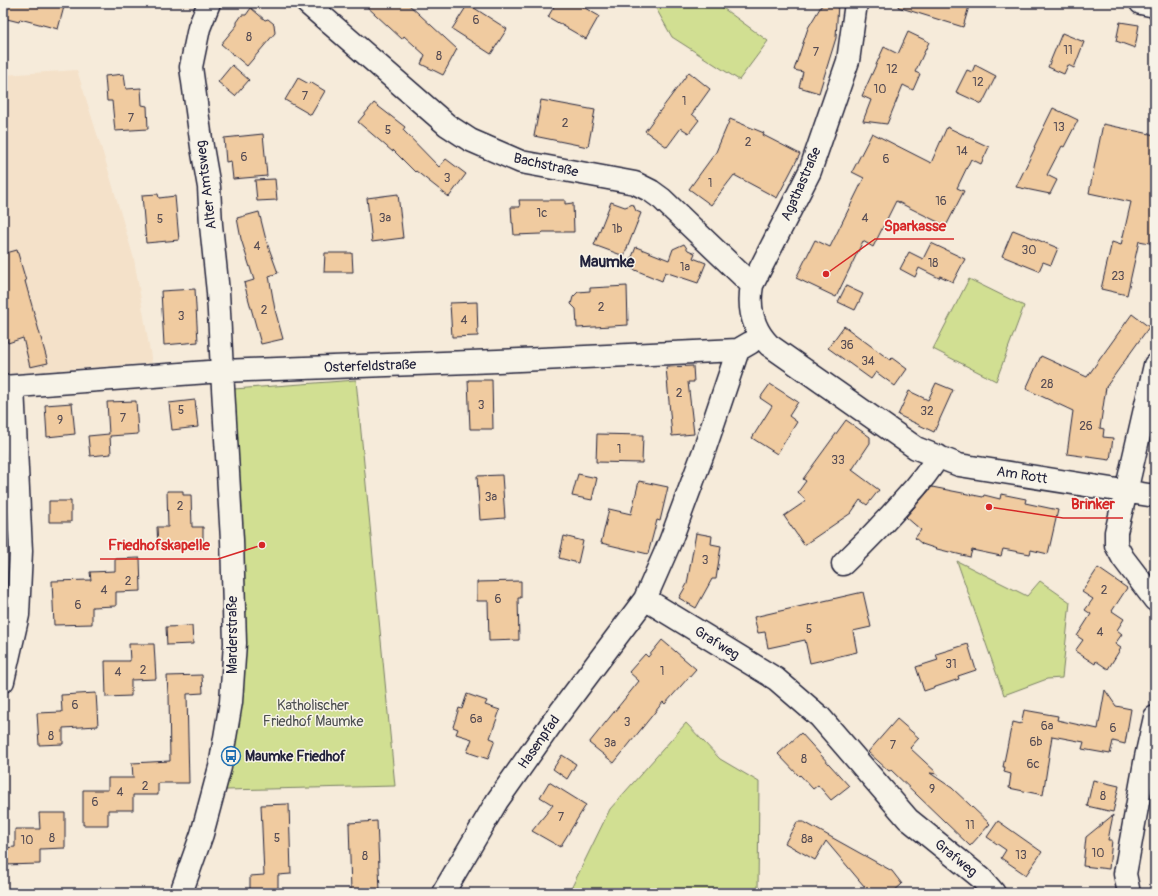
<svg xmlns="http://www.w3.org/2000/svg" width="1158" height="896" viewBox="0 0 1158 896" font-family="Pangolin,sans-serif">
<rect width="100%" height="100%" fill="#f6ebda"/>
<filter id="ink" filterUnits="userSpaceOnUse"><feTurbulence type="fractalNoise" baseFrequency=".025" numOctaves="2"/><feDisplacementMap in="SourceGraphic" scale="8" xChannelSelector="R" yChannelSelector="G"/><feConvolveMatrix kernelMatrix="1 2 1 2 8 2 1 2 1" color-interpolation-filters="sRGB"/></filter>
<g filter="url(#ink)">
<!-- built -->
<path fill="#f4e1c9" d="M77,70l30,96 27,93 18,104 -149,11v-299z"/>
<!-- green -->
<path fill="#d1df92" stroke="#7a8066" d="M653,3h63l52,38 -29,39 -67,-43z
M969,279l55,27 -28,75 -63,-32z
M356,380l39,406 -169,4 17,-115 -9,-286z
M957,561l70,35 13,-15 30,21 -8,76 -15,1 -43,16z
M686,723l34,36 39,23 -1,111h-189l41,-84z"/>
<!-- building -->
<path fill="#f0cba0" stroke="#22223b" d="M3,3h62l-7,26 -38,-10 -1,3 -16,-4z
M363,3h44l50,46 -14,26 -22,-11 4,-9 -21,-19 -2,3z
M556,3h20l23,13 -13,23 -38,-22z
M823,3h15l-2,35 -17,55 -20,-6 4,-15 -9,-2 14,-42z
M899,3h71l-7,24 -65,-20z
M468,4l39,25 -16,25 -39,-25z
M251,8l14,12 3,-1 6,5 1,9 -28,33 -26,-22 16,-19v-3l5,-7h4z
M1120,22l19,3 -4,23 -19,-7z
M908,32l21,10 -14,30 5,2 -7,16 -10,-5 -16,39 -24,-3 8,-21 -9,-4 22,-49 14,7z
M1062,33l22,9 -10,26 -6,-3 -4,9 -16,-7z
M232,65l17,15 -14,16 -17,-14z
M975,65l21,11 -14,28 -26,-12 11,-22 5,2z
M689,72l21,17 -18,25 7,6 -10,13 -8,-5 -14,19 -22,-16z
M124,74l2,15 15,-1 1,17 5,1 1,23 -33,2 -3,-30h-5l-2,-25z
M298,78l11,6 1,-2 15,9 -14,24 -26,-15z
M541,100l54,10 -7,37 -54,-11z
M374,103l31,24 -2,3 36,37 7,-8 20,15 -17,23 -33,-26 -1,1 -22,-22v2l-35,-30z
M1053,108l25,12 -14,27 -2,-1 -15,29 10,5 -7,14 -34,-7 19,-39 -1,-1z
M730,119l34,14 -1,2 37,19 -23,44 -43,-23 -23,30 -22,-16 27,-37z
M1103,124l52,11v109l-16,-3 -12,54 -26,-6 11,-47 9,3 10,-43 -42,-9z
M947,127l42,20 -8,17 -10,-5 -14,29 7,3 -18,35 -50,-25 -23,46 -10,-6 -27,56 -40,-19 19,-38 15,7 34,-69 -12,-6 20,-39 59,30z
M263,134l4,42 -34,3 -2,-18 -5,1 -2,-24z
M275,179l2,21 -20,1 -2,-21z
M158,194l1,4 16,-2 4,44 -33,3 -4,-48z
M398,194l5,44 -31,4 -5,-44z
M519,200h46v4l8,-1 1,29h-31l-2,2 -27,1 -1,-12h-1l-1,-16h9z
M611,202l14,5 8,-3 3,7 5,2 -17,43 -30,-11z
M259,212l7,28 12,33 -9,3 6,34 8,29 -22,5 -17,-61 10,-3 -13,-41 -4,-21z
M1013,230l45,18 -7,17 -8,-3 -4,9 -37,-15z
M931,243l34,16 -12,23 -13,-6 -1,2 -20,-10 -4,9 -15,-8 9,-17 14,7z
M684,244l4,6 7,3 -2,5 13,5 -8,20 -33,-11 -3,9 -34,-14 8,-20 33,13 4,-11z
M17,250l9,31h-1l23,82 -18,4 -7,-29 -15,5 -5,-16v-73z
M325,253h27l1,19h-29z
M627,286l1,39 -51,3 -1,-19 -5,-5 2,-7 5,-5 12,-1v-3z
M846,286l17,8 -8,16 -17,-8z
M195,289l3,53 -34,3 -3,-54z
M477,302l1,34 -26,1 -2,-34z
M1132,314l17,13 -43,60 -6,41 4,1 -1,8 10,1 -3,22 -43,-6 6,-43 -47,-22 15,-33 46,21z
M844,326l46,34 2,-2 15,11 -12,17 -19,-14 -5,7 -43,-31z
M693,366l1,16h-6l6,52 -22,2 -6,-69z
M468,380h24l1,49h-23z
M936,383l17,7 -19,42 -36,-17 11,-24 19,9z
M770,384l28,18 -9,14 8,6 -20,32 -25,-16 20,-32 -12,-8z
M195,400l3,27 -26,3 -3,-27z
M136,401l2,33 -28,2 1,18 -21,2 -2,-20 21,-2 -2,-32z
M72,403l3,31 -28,3 -2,-32z
M846,420l24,17v6l-18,27 27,20 -12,15 -7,-5 -9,13 -47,32 -20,-29 22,-15 -8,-9 8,-11 -3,-2z
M597,434l46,1 -1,28 -46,-1z
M578,474l19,4 -5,22 -20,-4z
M502,475l3,43 -25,2 -3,-44z
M639,481l29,6 -8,34 -3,-1 -9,34 -47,-11 8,-34 22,5z
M932,487l51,10 1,-2 16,4 1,-5 25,5 -1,4 33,7 -10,44 -17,-4 -1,4 -27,-5 -2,7 -29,-6 -2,7 -33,-8 -15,-5 -7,-6 6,-8 -15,-13z
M167,491h16v4h8l1,32h11v22l-45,-1 -1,-21h11z
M49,501h22v21h-22z
M696,533l16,3 -1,8 10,2 -5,33h-4l-16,29 -17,-10 8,-14z
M564,536l19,5 -5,22 -19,-5z
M140,558l1,33 -25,1v14l-24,1v17l-38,1 -2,-44 39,-1 -1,-8 25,-1v-12z
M1098,568l29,20 -15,23 12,8 -7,11 5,4 -7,10 6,4 -13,21 -12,-8 -1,3 -20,-13 8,-11 -6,-4 14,-22 -6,-4 8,-11 -11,-7z
M521,581v17h-3l1,42 -30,1 -1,-40h-11v-19z
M863,592l8,35 -18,4 4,21 -47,11 -5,-23 -37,8 -3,-16 -7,1 -4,-16z
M192,626l1,18 -26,1 -1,-18z
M662,640l34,29 -31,35 -2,-2 -49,61 -25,-20 50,-62 -10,-9 16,-18 3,3z
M129,644h25l2,35 -25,1v16l-25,1 -1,-36h25z
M968,644l8,26 -18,6 1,3 -35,12 -8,-24 22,-7 -2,-6z
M202,675l1,18 -16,1 2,89h-31v12h-25v15h-25v15h-25v-35h25v-12h25l-1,-15 38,-2 -1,-67h-1l-1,-18z
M1105,690l11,16 15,3 -6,35 -12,-3 -3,13 -28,-5 2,-7 -32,-6 -9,59 -34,-7 2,-14 -7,-2 1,-5h-2l8,-39h1l1,-6 8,2 3,-14 34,6 -1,4 41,9z
M96,693l2,33 -35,2v16l-24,1 -2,-32 25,-1 -1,-17z
M467,694l20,7 -2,4 15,5 -10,28 5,2 -7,19 -21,-7 5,-13 -16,-5 2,-5 -5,-2 6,-19 3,1z
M897,719l22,19 -9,10 28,26 -8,-1 22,15 38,36 -20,22 -79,-76 -2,1 -21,-19z
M801,733l48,53 -18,14 -13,-15 -5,4 -13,-14 -1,1 -21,-22z
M562,755l14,9 -9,15 -14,-10z
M1093,780l26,6 -6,26 -26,-6z
M549,782l37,23 -26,42 -28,-16 21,-26 -13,-8z
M289,804l2,70 -13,1v18h-28v-17l14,-1 -3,-70z
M39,813h26v35l-25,1v15l-37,1v-17l12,-1v-18h25z
M1113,815l-5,25h4l-3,29 -26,-3 3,-29z
M377,821l3,70 -29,1 -2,-69z
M998,821l44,31 -16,23 -25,-17 5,-8 -19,-13z
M797,822h7l88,49 10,13 -10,9h-22l-44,-52 -11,19 -30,-17z"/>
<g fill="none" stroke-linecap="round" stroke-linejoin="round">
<!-- street casing -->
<g stroke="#22223b" stroke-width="25">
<path id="street" d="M307,3l140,122 23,15 51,22 114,21 16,8 11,8 90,86
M856,3l-8,58 -38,110 -58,114c-4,23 1,44 17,60l147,103 43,17 196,31
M1141,3l14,3
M1155,365l-29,127 -10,40v13l7,13 32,42
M3,387l219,-16 276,-10 240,-11
M843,564c22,-21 43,-43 63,-66 12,-13 23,-26 32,-42
M645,599l131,80 44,38 88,102 73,59 13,15
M3,681l15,-66 3,-64 -8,-164
M181,893l21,-59 18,-67 11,-65 4,-59 -3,-103 -10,-169 -4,-79 -7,-67 -2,-38 -7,-40 -11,-80 8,-39 10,-25
M443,893l54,-92 55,-78 93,-124 25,-57 34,-91 34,-101 12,-7
M1129,893l-4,-19 21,-117 9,-40"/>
</g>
<!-- street -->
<use href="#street" stroke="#f7f3e8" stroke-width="22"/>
</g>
</g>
<!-- icons -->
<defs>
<g id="bus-ring" transform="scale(1)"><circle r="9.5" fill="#f7f3e8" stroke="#1f6fb2" stroke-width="1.5"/><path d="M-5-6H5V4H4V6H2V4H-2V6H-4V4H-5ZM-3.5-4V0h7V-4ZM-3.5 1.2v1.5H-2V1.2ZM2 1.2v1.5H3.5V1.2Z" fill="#1f6fb2"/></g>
</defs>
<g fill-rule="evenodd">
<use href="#bus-ring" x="231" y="756"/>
</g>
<g text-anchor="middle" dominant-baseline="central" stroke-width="3" stroke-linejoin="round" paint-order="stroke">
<!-- number labels -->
<g font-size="12" fill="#564c54">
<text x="476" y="20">6</text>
<text x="249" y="37">8</text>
<text x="1068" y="50">11</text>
<text x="816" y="52">7</text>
<text x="439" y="56">8</text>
<text x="892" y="69">12</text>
<text x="978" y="82">12</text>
<text x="880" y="89">10</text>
<text x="305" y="96">7</text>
<text x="684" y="101">1</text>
<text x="131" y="118">7</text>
<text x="565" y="123">2</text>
<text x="1059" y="127">13</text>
<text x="388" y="130">5</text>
<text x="748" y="142">2</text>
<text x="962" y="151">14</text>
<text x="244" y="157">6</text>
<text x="886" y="159">6</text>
<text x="447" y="178">3</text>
<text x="710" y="183">1</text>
<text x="941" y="201">16</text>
<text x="542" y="213">1c</text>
<text x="385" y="218">3a</text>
<text x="865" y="218">4</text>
<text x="160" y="219">5</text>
<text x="617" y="229">1b</text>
<text x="257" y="246">4</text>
<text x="1029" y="250">30</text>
<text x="933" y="263">18</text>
<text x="685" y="267">1a</text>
<text x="1118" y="276">23</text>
<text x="601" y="307">2</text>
<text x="264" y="310">2</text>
<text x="181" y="316">3</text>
<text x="464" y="320">4</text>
<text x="847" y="345">36</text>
<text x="868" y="361">34</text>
<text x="1047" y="384">28</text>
<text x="679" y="393">2</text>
<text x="481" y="405">3</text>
<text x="181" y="410">5</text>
<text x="927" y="411">32</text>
<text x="123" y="418">7</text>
<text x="60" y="420">9</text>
<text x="1086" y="426">26</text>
<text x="619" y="449">1</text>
<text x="838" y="460">33</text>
<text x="491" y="497">3a</text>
<text x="180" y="506">2</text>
<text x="705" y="560">3</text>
<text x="128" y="581">2</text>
<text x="104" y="590">4</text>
<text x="1104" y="590">2</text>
<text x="498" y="599">6</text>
<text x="78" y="605">6</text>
<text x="809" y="629">5</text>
<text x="1100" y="632">4</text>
<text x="951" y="664">31</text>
<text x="143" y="670">2</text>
<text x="662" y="671">1</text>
<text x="118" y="672">4</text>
<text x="75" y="705">6</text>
<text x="476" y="719">6a</text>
<text x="627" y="722">3</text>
<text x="1047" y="726">6a</text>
<text x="1113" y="728">6</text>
<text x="51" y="736">8</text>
<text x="1036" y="742">6b</text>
<text x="610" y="743">3a</text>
<text x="893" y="745">7</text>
<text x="804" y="759">8</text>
<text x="1033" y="764">6c</text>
<text x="145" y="786">2</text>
<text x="932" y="789">9</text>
<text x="120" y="792">4</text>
<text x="1103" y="796">8</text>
<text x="95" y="802">6</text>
<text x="561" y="817">7</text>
<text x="970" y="825">11</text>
<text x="52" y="838">8</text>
<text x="277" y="838">5</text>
<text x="807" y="839">8a</text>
<text x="27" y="840">10</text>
<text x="1098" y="853">10</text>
<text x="1021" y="855">13</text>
<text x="365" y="856">8</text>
</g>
<!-- street labels -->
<g font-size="14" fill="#22223b" stroke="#f7f3e8">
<text transform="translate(546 165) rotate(13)">Bachstraße</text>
<text transform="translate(801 184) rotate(-66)">Agathastraße</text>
<text transform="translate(206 185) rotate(-97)">Alter Amtsweg</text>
<text transform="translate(370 366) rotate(-2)">Osterfeldstraße</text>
<text transform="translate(1022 475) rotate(9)">Am Rott</text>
<text transform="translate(232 635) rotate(-90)">Marderstraße</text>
<text transform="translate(717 643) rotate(32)">Grafweg</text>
<text transform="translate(539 742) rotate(-55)">Hasenpfad</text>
<text transform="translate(956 858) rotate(39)">Grafweg</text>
</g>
<!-- park labels -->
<g font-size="14" fill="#4e5151" stroke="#f7f3e8">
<text x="313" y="705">Katholischer<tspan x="313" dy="16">Friedhof Maumke</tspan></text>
</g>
<!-- poi labels -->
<g font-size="14" font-weight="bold" fill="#22223b" stroke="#f7f3e8" text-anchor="start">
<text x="245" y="756">Maumke Friedhof</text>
</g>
<!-- quarter labels -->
<g font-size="16" font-weight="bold" fill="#22223b" stroke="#f7f3e8">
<text x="607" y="262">Maumke</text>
</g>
</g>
<!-- callouts -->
<path fill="none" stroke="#d62828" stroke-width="1.5" d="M826 274L875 239H954M989 507L1063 518H1123M262 545L218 559H100"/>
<g fill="#d62828" stroke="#f7f3e8" stroke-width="1.5">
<circle cx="826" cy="274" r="4"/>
<circle cx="989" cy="507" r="4"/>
<circle cx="262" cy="545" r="4"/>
</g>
<g font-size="15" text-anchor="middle" font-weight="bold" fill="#d62828" stroke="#f7f3e8" stroke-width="3" stroke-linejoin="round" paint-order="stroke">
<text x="915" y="231">Sparkasse</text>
<text x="1093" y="509">Brinker</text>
<text x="159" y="550">Friedhofskapelle</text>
</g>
<!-- margin -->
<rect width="1158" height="896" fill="none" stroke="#f7f3e8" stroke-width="16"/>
<rect x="8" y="8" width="1142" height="880" fill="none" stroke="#22223b" stroke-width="1.5" filter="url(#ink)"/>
</svg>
